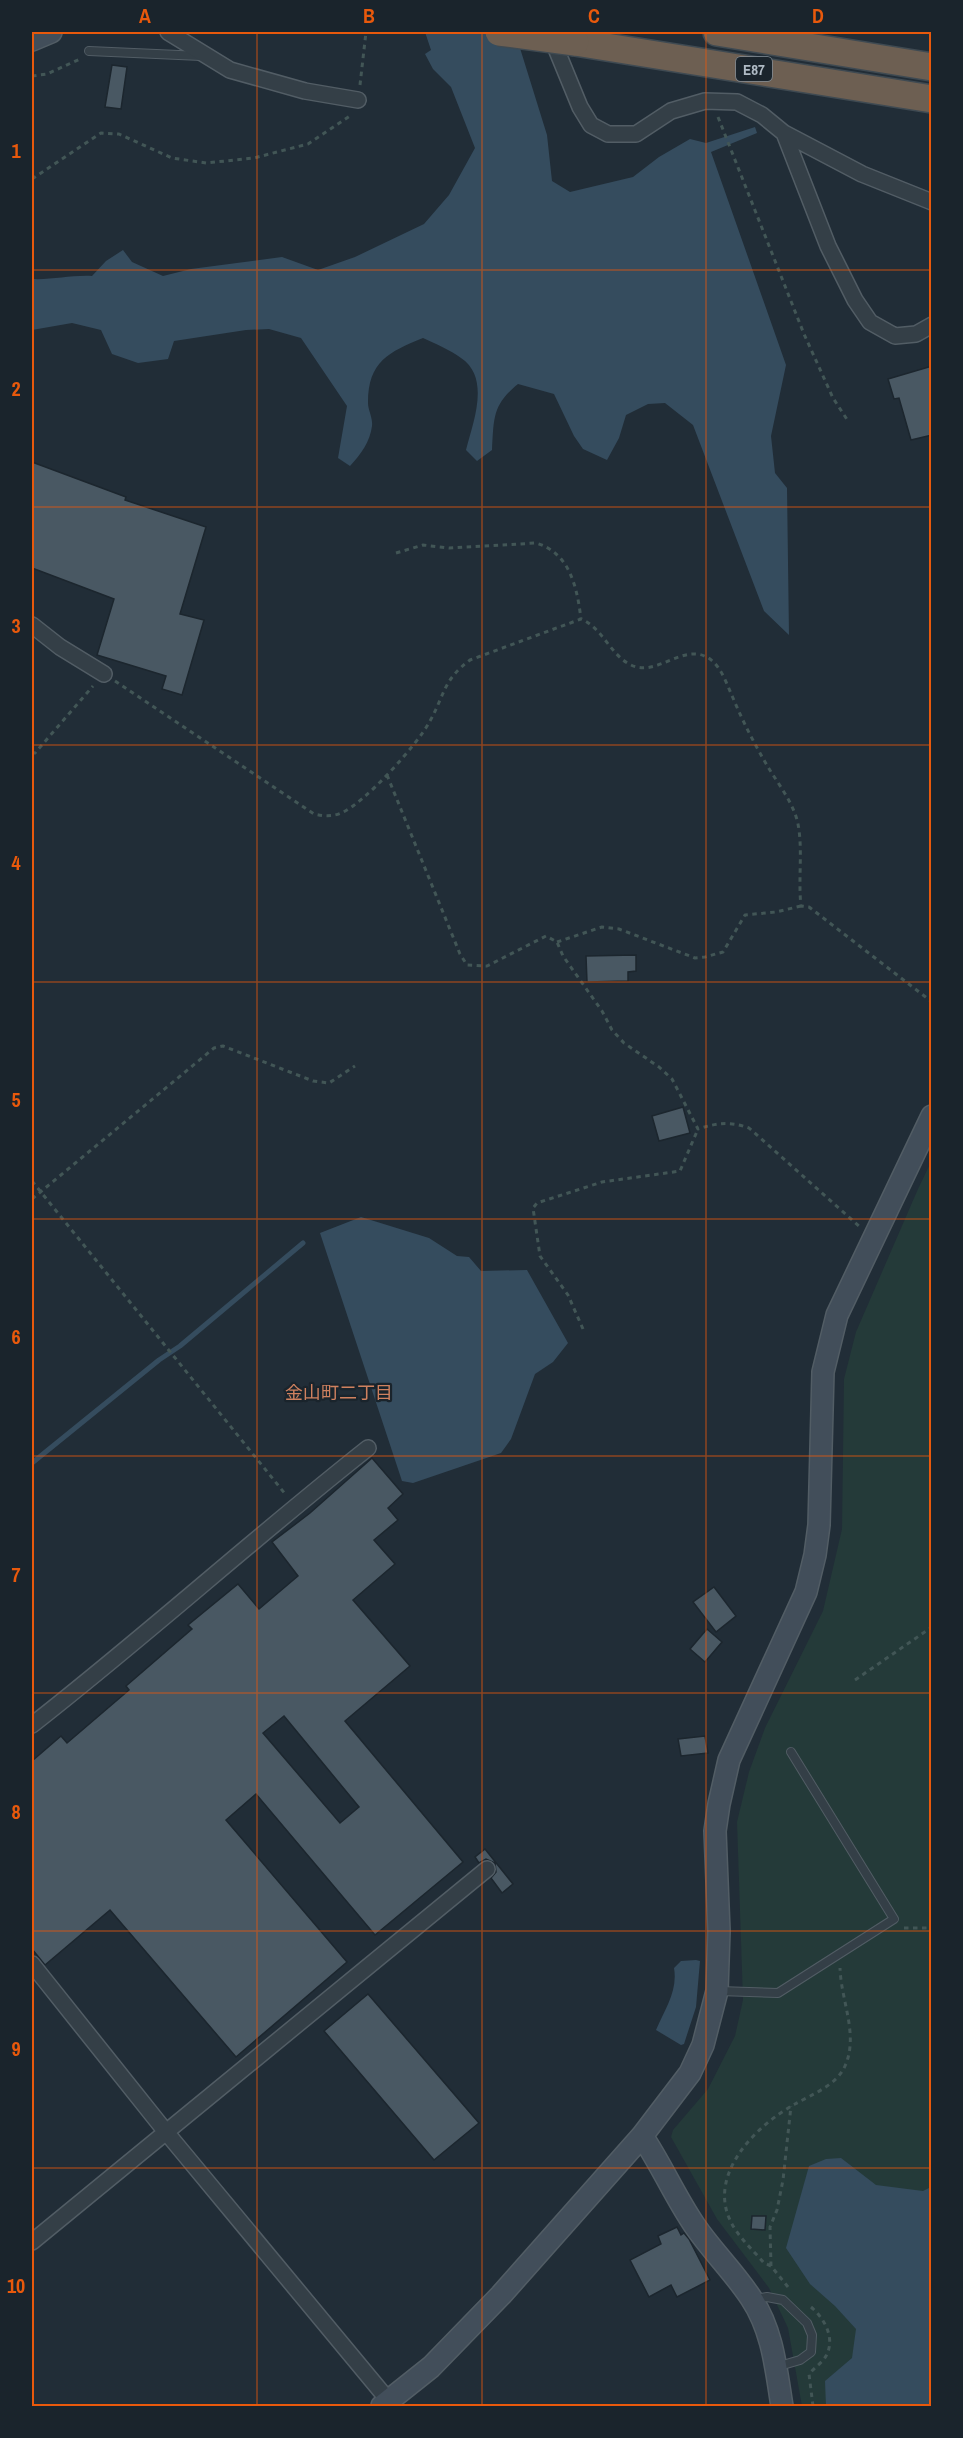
<svg xmlns="http://www.w3.org/2000/svg" width="963" height="2438" viewBox="0 0 963 2438" font-family="'Archivo Narrow','Noto Sans JP',sans-serif">
<rect width="100%" height="100%" fill="#212d37"/>
<!-- green -->
<path fill="#243a39" d="M931,1162v1244h-129l-14,-78 -19,-40 -52,-69 -46,-82 2,-7 35,-41 27,-53 8,-36 -6,-178 12,-50 16,-44 58,-117 19,-82 2,-150 12,-47 62,-143z"/>
<!-- water -->
<path fill="#354c5e" d="M425,32h90l32,103 5,46 18,11 63,-15 26,-20 31,-18 16,4 49,-16 2,6 -46,19 75,213 -15,71 4,37 12,15 2,147 -25,-24 -71,-186 -28,-22 -17,1 -22,11 -7,23 -12,22 -24,-11 -9,-13 -20,-42 -36,-10c-26,21 -24,35 -26,66l-15,11 -11,-11c7,-28 25,-72 -5,-92 -11,-8 -25,-14 -38,-20 -34,14 -55,23 -55,65 0,7 5,15 4,23 -2,16 -11,28 -22,40l-12,-8 9,-52 -46,-68 -32,-9 -23,1 -72,11 -6,18 -30,4 -26,-9 -11,-24 -29,-7 -40,7v-51c20,1 39,-4 60,-3l14,-15 17,-11 9,12 31,14 28,-7 91,-12 36,13 37,-13 69,-33 25,-29 26,-47 -24,-61 -18,-18 -8,-15 6,-4z
M361,1217l68,21 28,18 12,1 12,14 46,-1 41,73 -15,19 -18,12 -24,65 -10,14 -88,30 -11,-2 -82,-248z
M696,1960l4,1 -4,46 -12,37 -3,1 -25,-15c9,-21 22,-39 18,-62l7,-7z
M841,2158l35,27 47,6 8,-4v219h-105l-1,-25 27,-23 4,-29 -21,-23 -25,-22 -24,-36 23,-82 17,-7z"/>
<g fill="none" stroke-linecap="round" stroke-linejoin="round">
<!-- stream -->
<path stroke="#354c5e" stroke-width="5" d="M32,1463l127,-103 21,-14 123,-103"/>
</g>
<!-- building -->
<path fill="#495863" stroke="#1c262e" stroke-width="1.5" fill-rule="evenodd" d="M112,65l15,2 -6,42 -16,-2z
M932,366v69l-21,5 -12,-42 -5,1 -6,-20z
M32,462l94,35 -1,3 81,27 -26,87 24,6 -22,75 -20,-6 4,-13 -69,-21 17,-56 -82,-31z
M636,955v16l-8,1v9l-41,1 -1,-26z
M683,1107l7,26 -31,8 -7,-25z
M372,1458l31,36 -15,14 10,12 -24,20 21,24 -42,36 57,66 -65,55 118,141 -88,73 -119,-141 -30,26 121,142 -111,95 -126,-147 -65,55 -13,-16v-188l29,-25 6,7 62,-53 -3,-4 66,-57 -4,-4 50,-41 21,25 39,-33 -26,-34 38,-29zM284,1716l75,91 -19,16 -77,-90z
M714,1587l22,29 -20,16 -23,-30z
M707,1629l15,13 -17,20 -15,-13z
M705,1736l3,17 -27,3 -3,-17z
M485,1849l28,35 -11,9 -11,-15 5,-6 -1,-9 -9,-4 -7,4 -4,-6z
M368,1994l111,129 -45,37 -110,-129z
M752,2216h14l-1,14 -14,-1z
M677,2227l4,8 3,-2 5,6 21,41 -33,17 -6,-12 -22,12 -19,-37 31,-16 -3,-8z"/>
<g fill="none" stroke-linecap="round" stroke-linejoin="round">
<!-- lane casing -->
<g stroke="#525d65" stroke-width="10">
<path id="lane" d="M89,51l112,5
M719,1991l59,2 116,-74 -103,-167
M753,2299l14,-2 16,3 24,23 5,12 -1,17 -11,8 -24,7"/>
</g>
<!-- street casing -->
<g stroke="#525d65" stroke-width="18">
<path id="street" d="M168,32l62,38 75,21 53,9
M550,34l30,73 11,18 17,9h28l35,-23 34,-10 32,1 25,13 22,18 78,41 70,28
M784,133l44,113 27,54 15,22 25,14 21,-2 16,-9
M32,625l28,22 44,27
M32,1725c114,-89 222,-187 336,-277
M32,1964l134,168 223,269
M32,2242l455,-373"/>
</g>
<!-- secondary casing -->
<g stroke="#525d65" stroke-width="24">
<path id="secondary" d="M32,40l19,-8
M642,2136c19,28 33,61 53,90 17,25 39,46 56,72 22,33 25,71 31,108
M382,2406l49,-39 70,-72 141,-159 48,-63 13,-28 14,-54 2,-60 -4,-100 4,-27 10,-44 77,-168 9,-37 4,-30 4,-153 14,-57 95,-199"/>
</g>
<!-- highway casing -->
<g stroke="#3f4a52" stroke-width="30">
<path id="highway" d="M717,32l215,35
M575,42l357,57"/>
</g>
<!-- path -->
<path stroke="#425656" stroke-width="3" stroke-dasharray="4.5 4.5" stroke-linecap="butt" d="M32,76l15,-2 33,-15
M360,85l6,-53
M718,117l86,217 29,64 15,23
M32,179l69,-46 18,1 53,24 34,5 48,-5 54,-14 42,-28
M396,553l27,-8 26,3 87,-5c34,10 41,44 45,76
M115,681l199,133c9,2 18,3 27,-1 23,-9 77,-69 89,-92 15,-27 13,-41 40,-61l111,-41c22,9 29,36 50,46 26,13 53,-24 79,-6 12,9 17,26 23,39 10,24 22,47 35,69 11,18 26,37 30,57 5,26 0,55 3,82l8,1 123,95
M32,753h3l58,-67
M387,775l73,179 7,11 20,1 59,-30 11,6 6,14 39,55 10,19 12,13 35,24 13,12 26,50c19,-6 32,-8 51,-1l110,98
M557,942l45,-15 17,2 76,29 10,-1 18,-5 22,-37 31,-3 25,-6
M32,1181l254,314
M32,1199l182,-151 9,-2 90,35 16,2 26,-17
M583,1329l-15,-34 -28,-39 -7,-48 4,-5 65,-21 78,-11 18,-42
M855,1680l77,-53
M904,1928h28
M771,2266l-1,-39 7,-17 6,-30 8,-74
M788,2287l-17,-21 -7,-3c-11,-13 -27,-27 -34,-43 -22,-47 27,-95 65,-116 16,-9 42,-19 50,-38 14,-31 -4,-65 -5,-98
M811,2307c13,11 25,31 15,49 -3,6 -12,12 -17,18l4,32"/>
<!-- lane -->
<use href="#lane" stroke="#343f47" stroke-width="8"/>
<!-- street -->
<use href="#street" stroke="#343f47" stroke-width="15"/>
<!-- secondary -->
<use href="#secondary" stroke="#424e5a" stroke-width="21"/>
<!-- highway -->
<use href="#highway" stroke="#6d5f52" stroke-width="27"/>
<!-- highway-bridge casing -->
<g stroke="#3f4a52" stroke-width="30" stroke-linecap="butt">
<path id="highway-bridge" d="M499,32l76,10"/>
</g>
<!-- highway-bridge -->
<use href="#highway-bridge" stroke="#6d5f52" stroke-width="27"/>
</g>
<!-- grid -->
<path fill="none" stroke="#e8590c" stroke-width="1.5" stroke-opacity="0.55" d="M257,32v2374M482,32v2374M706,32v2374M32,270h900M32,507h900M32,745h900M32,982h900M32,1219h900M32,1456h900M32,1693h900M32,1931h900M32,2168h900"/>
<g text-anchor="middle" dominant-baseline="central" stroke-width="4.5" stroke-linejoin="round" paint-order="stroke">
<!-- shield labels -->
<rect fill="#1a242c" stroke="#828d96" stroke-width="1.5" x="736" y="57" width="36" height="24" rx="4.5"/>
<g font-size="15" font-weight="bold" fill="#afbac4">
<text x="754" y="69">E87</text>
</g>
<!-- neighbourhood labels -->
<g font-size="18" fill="#cf815f" stroke="#1a242c">
<text x="339" y="1392">金山町二丁目</text>
</g>
</g>
<!-- border -->
<rect width="963" height="2438" fill="none" stroke="#1a242c" stroke-width="66"/>
<rect x="33" y="33" width="897" height="2372" fill="none" stroke="#e8590c" stroke-width="2"/>
<g font-size="20" text-anchor="middle" font-weight="bold" fill="#e8590c">
<text x="145" y="23">A</text>
<text x="369" y="23">B</text>
<text x="594" y="23">C</text>
<text x="818" y="23">D</text>
<text x="16" y="158">1</text>
<text x="16" y="396">2</text>
<text x="16" y="633">3</text>
<text x="16" y="870">4</text>
<text x="16" y="1107">5</text>
<text x="16" y="1344">6</text>
<text x="16" y="1582">7</text>
<text x="16" y="1819">8</text>
<text x="16" y="2056">9</text>
<text x="16" y="2293">10</text>
</g>
</svg>
